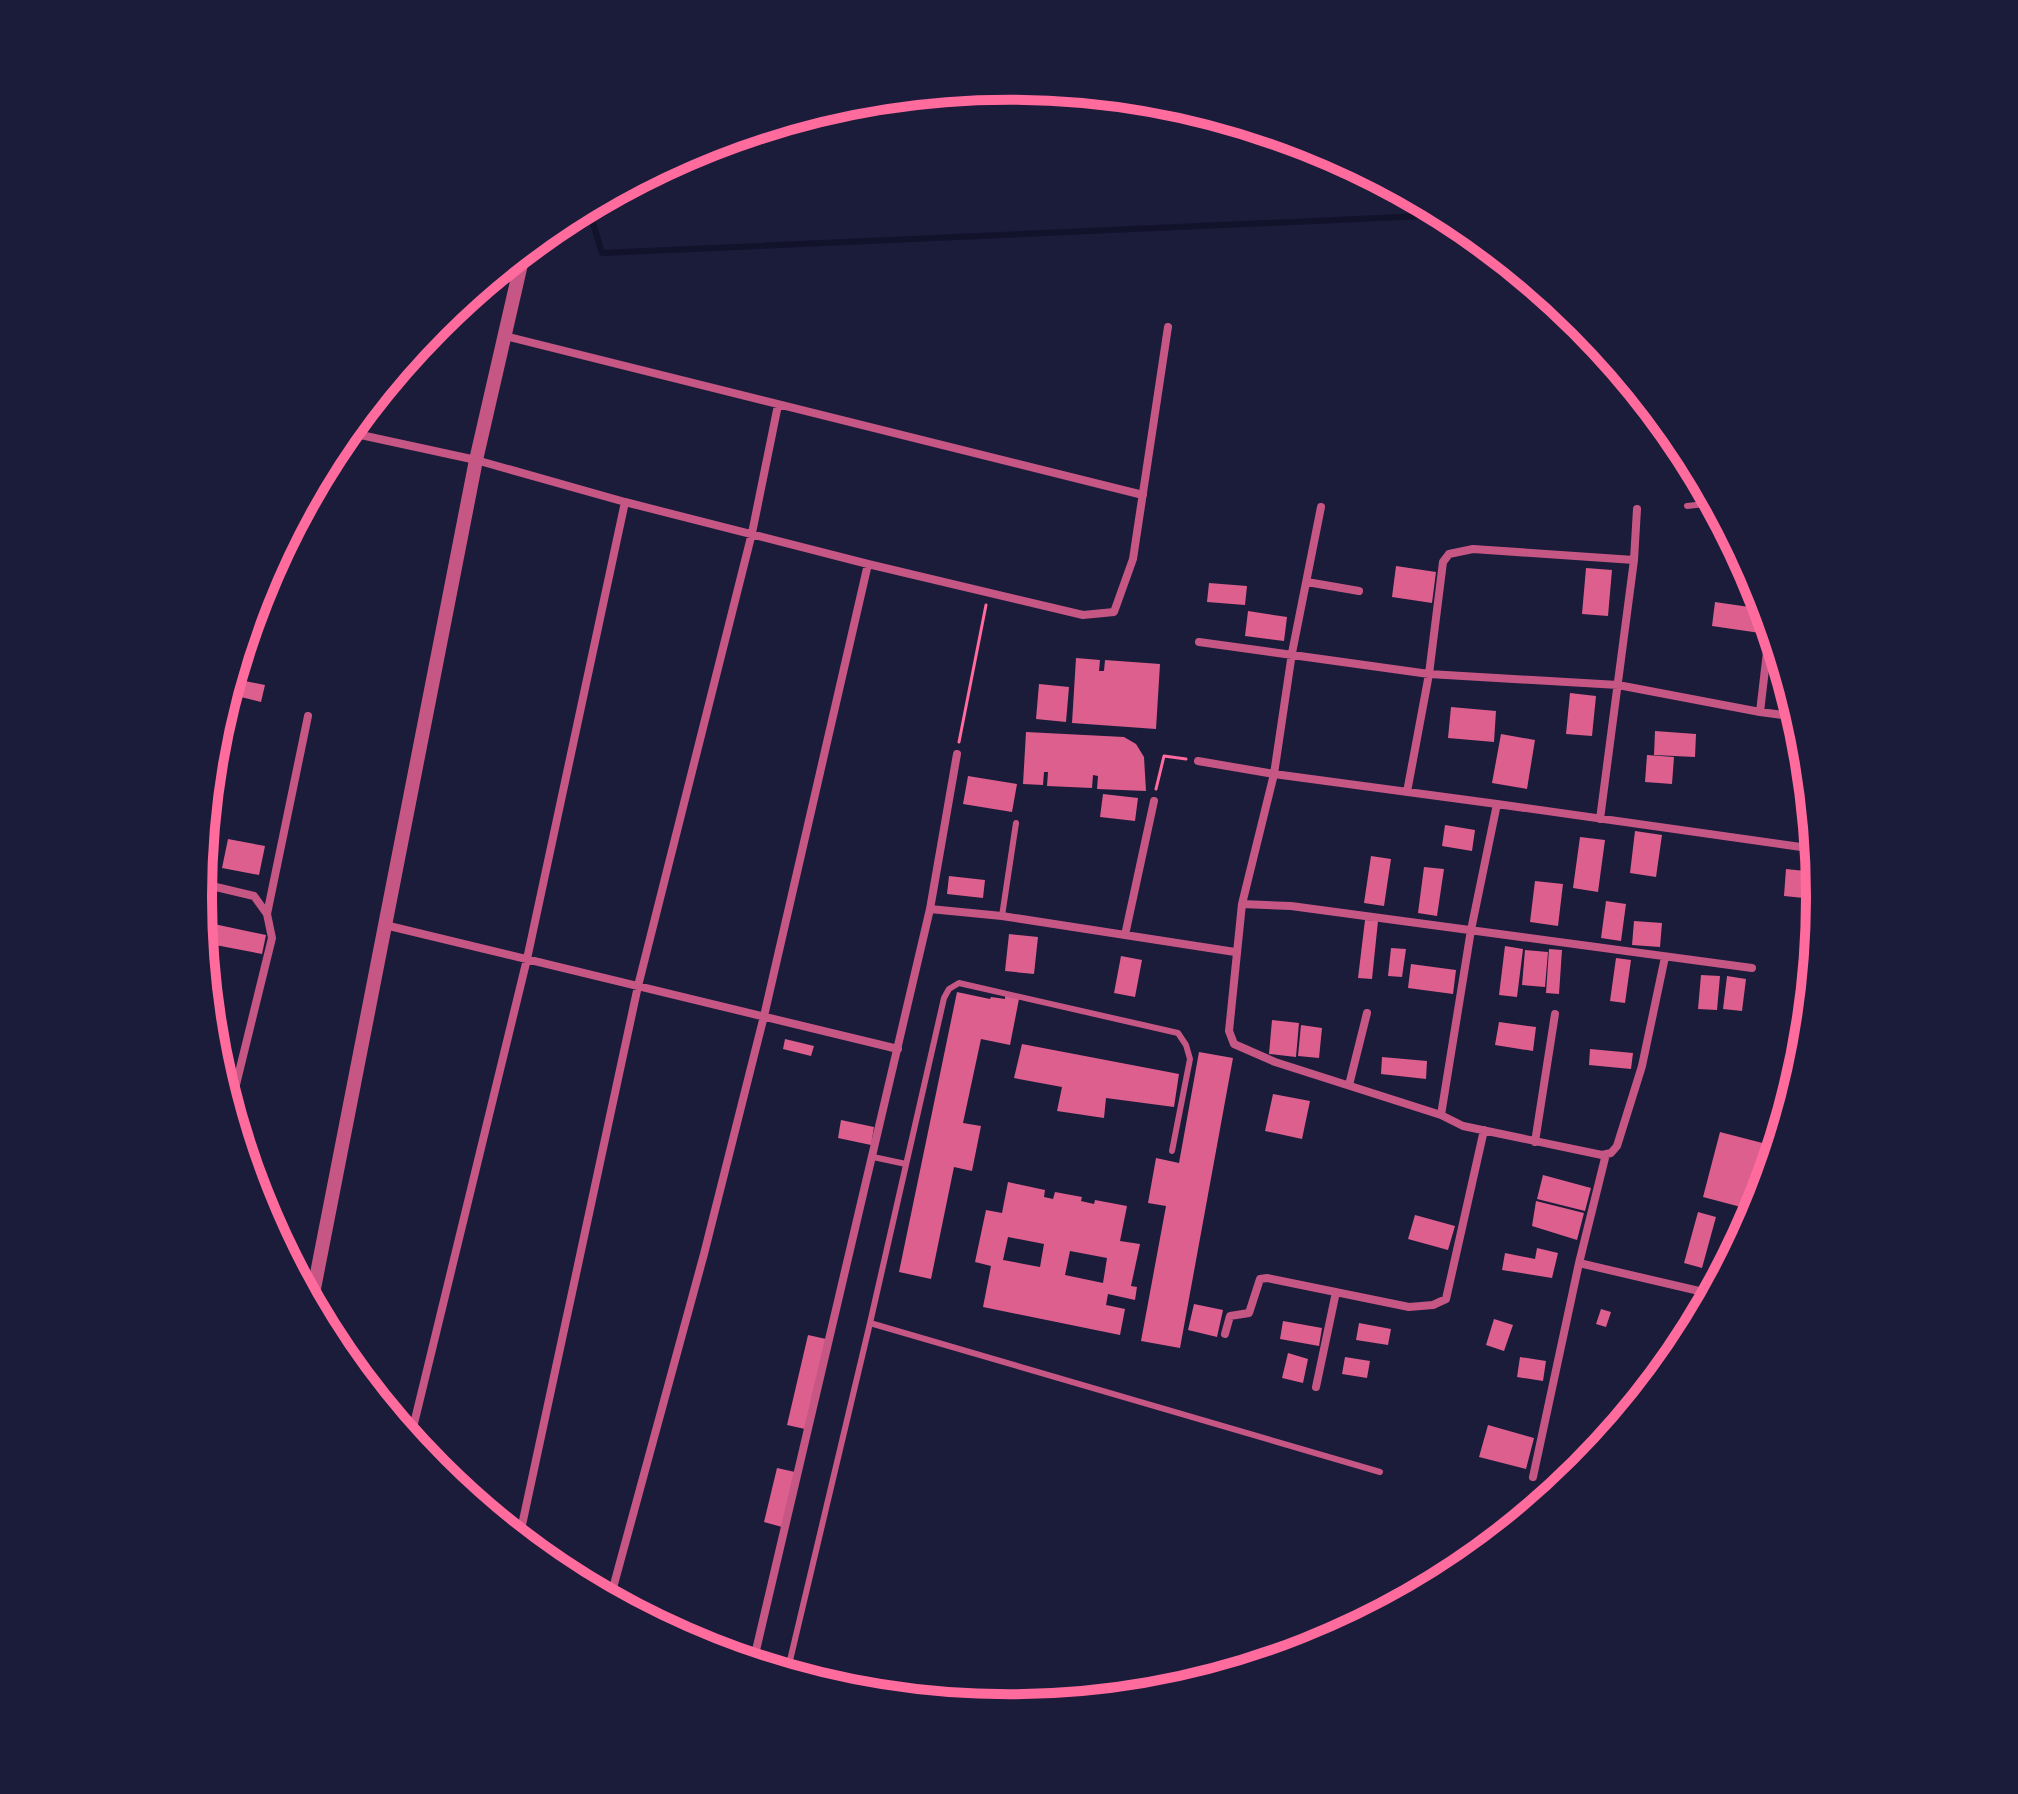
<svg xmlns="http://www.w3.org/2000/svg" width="2018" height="1794" viewBox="0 0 2018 1794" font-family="Cabin,sans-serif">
<rect width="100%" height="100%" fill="#1b1b3a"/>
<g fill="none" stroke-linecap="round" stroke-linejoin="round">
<!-- stream -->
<path stroke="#12122b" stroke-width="6" d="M588,207l14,46 843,-38"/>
</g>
<!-- building -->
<path fill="#dd5f8e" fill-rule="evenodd" d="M1396,566l40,6 -4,31 -40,-6z
M1586,568l26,2 -4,46 -26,-2z
M1209,583l38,3 -2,19 -38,-3z
M1715,602l48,7 -3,24 -48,-7z
M1248,611l39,6 -3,24 -39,-5z
M1076,658l24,2 -1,11h5l1,-11 55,4 -4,65 -84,-6z
M1779,668l4,1 9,29 -17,-2z
M245,681l20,4 -4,17 -20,-5z
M1039,684l30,3 -3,35 -30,-3z
M1570,693l26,3 -4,40 -26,-2z
M1451,707l45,4 -2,31 -46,-4z
M1655,731l41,3 -1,23 -41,-2z
M1026,732l98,5 12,7 8,13 2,34 -49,-2 1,-13 -5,-1 -1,13 -45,-2 1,-14h-4l-1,13 -20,-1z
M1501,734l34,6 -8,49 -35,-6z
M1647,755l27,2 -2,27 -27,-2z
M968,776l49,8 -5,28 -49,-8z
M1103,794l35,4 -3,23 -35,-4z
M1445,825l30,5 -3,21 -30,-5z
M1635,831l27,4 -6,42 -26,-4z
M1580,837l25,3 -7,52 -25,-4z
M228,839l37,7 -6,29 -37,-7z
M1371,856l20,3 -7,47 -20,-3z
M1424,867l20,2 -7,47 -19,-3z
M1786,869l29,3 -2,27 -29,-3z
M949,876l36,4 -2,18 -36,-4z
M1535,881l28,3 -5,42 -28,-4z
M1606,901l20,3 -5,37 -20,-3z
M1365,920l13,1 -6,58 -14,-1z
M1634,921l28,2 -2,24 -28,-2z
M214,924l52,11 -4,19 -52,-10z
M1009,934l29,3 -4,37 -29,-3z
M1505,946l18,3 -6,48 -18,-2z
M1391,948l15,1 -4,28 -14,-1z
M1549,949l13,1 -3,44 -13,-1z
M1525,950l23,2 -3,35 -23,-2z
M1121,956l21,4 -7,37 -21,-4z
M1616,958l15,2 -6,43 -15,-2z
M1411,964l45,6 -3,24 -45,-6z
M1701,975l19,1 -3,34 -19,-1z
M1727,976l19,3 -4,32 -19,-2z
M957,992l33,7 1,-2 14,2v-3l14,3 -9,46 -29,-6 -18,84 18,3 -9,45 -18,-4 -23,112 -32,-7z
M1272,1020l27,3 -3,34 -27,-3z
M1499,1022l37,5 -3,24 -38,-6z
M1301,1025l21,3 -3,30 -21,-2z
M785,1039l29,7 -3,10 -28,-7z
M1022,1044l157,30 -5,33 -68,-9 -2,20 -47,-7 5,-24 -48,-9z
M1590,1049l43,4 -2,16 -42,-4z
M1199,1052l34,6 -53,290 -39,-7 25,-135 -18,-3 8,-45 23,5z
M1382,1057l45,4 -1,18 -45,-5z
M1273,1094l37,7 -8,38 -37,-8z
M841,1120l33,7 -3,18 -33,-7z
M1720,1132l54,14 -18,65 -53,-14z
M1543,1175l48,13 -6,23 -48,-12z
M1008,1182l37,8 -1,7 9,2 2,-7 27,5 -1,4 13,3 1,-4 32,6 -7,35 20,3 -9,42 6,1 -2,13 -27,-6 -2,11 19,4 -5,26 -137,-28 8,-41 -16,-4 11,-52 16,3zM1008,1237l36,7 -4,23 -37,-7zM1070,1251l37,7 -4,25 -38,-8z
M1536,1201l48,12 -7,27 -45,-14z
M1698,1212l18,5 -14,51 -18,-5z
M1415,1215l40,11 -7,24 -40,-11z
M1537,1248l21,5 -6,25 -50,-8 3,-17 30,6z
M1194,1304l29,6 -6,27 -29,-7z
M1601,1309l10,3 -5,15 -10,-3z
M1494,1319l19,6 -9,26 -18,-6z
M1283,1321l39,7 -3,18 -39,-7z
M1359,1323l32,6 -3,16 -32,-5z
M808,1335l18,4 -21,90 -18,-4z
M1288,1353l20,6 -5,24 -21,-5z
M1345,1357l25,4 -3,17 -25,-4z
M1520,1357l26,4 -3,20 -26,-4z
M1488,1425l46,13 -8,31 -47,-12z
M777,1468l18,4 -13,55 -18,-5z"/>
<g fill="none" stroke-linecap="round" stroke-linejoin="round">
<!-- path -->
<path stroke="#ff6b9d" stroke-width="3" d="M959,742l27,-137
M1156,789l8,-33 22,3"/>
<!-- service -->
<path stroke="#c65784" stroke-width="6" d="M1687,506l27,-3
M1002,916l14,-93
M873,1157l33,7
M870,1323l74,-325 5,-9 10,-6 219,50 8,12 4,14 -18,92
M787,1673l83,-350 510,149"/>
<!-- minor -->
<path stroke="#c65784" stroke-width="8" d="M505,336l638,159
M347,432l129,28 149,42 243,62 215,51 31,-3 19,-53 35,-232
M1321,507l-29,146 -18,121 -32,130 -13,127 5,13 41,18 166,53 22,11 139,29 9,-2 6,-7 25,-80 23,-109
M1307,582l52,9
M1199,642l230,32 189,11 142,27 38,5
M1760,712l10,-86
M1198,761l76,13 223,30 -26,126 -30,185
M1407,792l22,-118 14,-112 6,-8 24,-5 161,11
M1497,804l318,45
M1600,819l34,-259 3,-51
M199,883l55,13 13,18 5,24 -42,171
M1242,904l49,2 461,62
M930,909l72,7 233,36
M267,914l41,-198
M385,925l513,124
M1125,935l29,-134
M1349,1085l18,-72
M1786,1115l4,-18
M1535,1142l20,-128
M1579,1263l133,31
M1225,1334l5,-18 19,-3 11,-34 7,-1 142,29 24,-2 13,-6 38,-169
M1316,1387l20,-95
M410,1440l117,-481 98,-457
M1533,1477l46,-214 27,-109
M519,1539l119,-553 114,-453 26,-128
M610,1599l94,-345 60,-238 104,-452
M753,1663l177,-754 27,-155"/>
<!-- tertiary -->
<path stroke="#c65784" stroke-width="14" d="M311,1304l165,-844 48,-209"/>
</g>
<!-- crop -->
<path d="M0 0H2018V1794H0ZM212 897a797 797 0 1 1 1594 0a797 797 0 1 1-1594 0Z" fill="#1b1b3a" fill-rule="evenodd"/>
<path fill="none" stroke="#ff6b9d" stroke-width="10" d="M212 897a797 797 0 1 1 1594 0a797 797 0 1 1-1594 0Z"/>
</svg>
